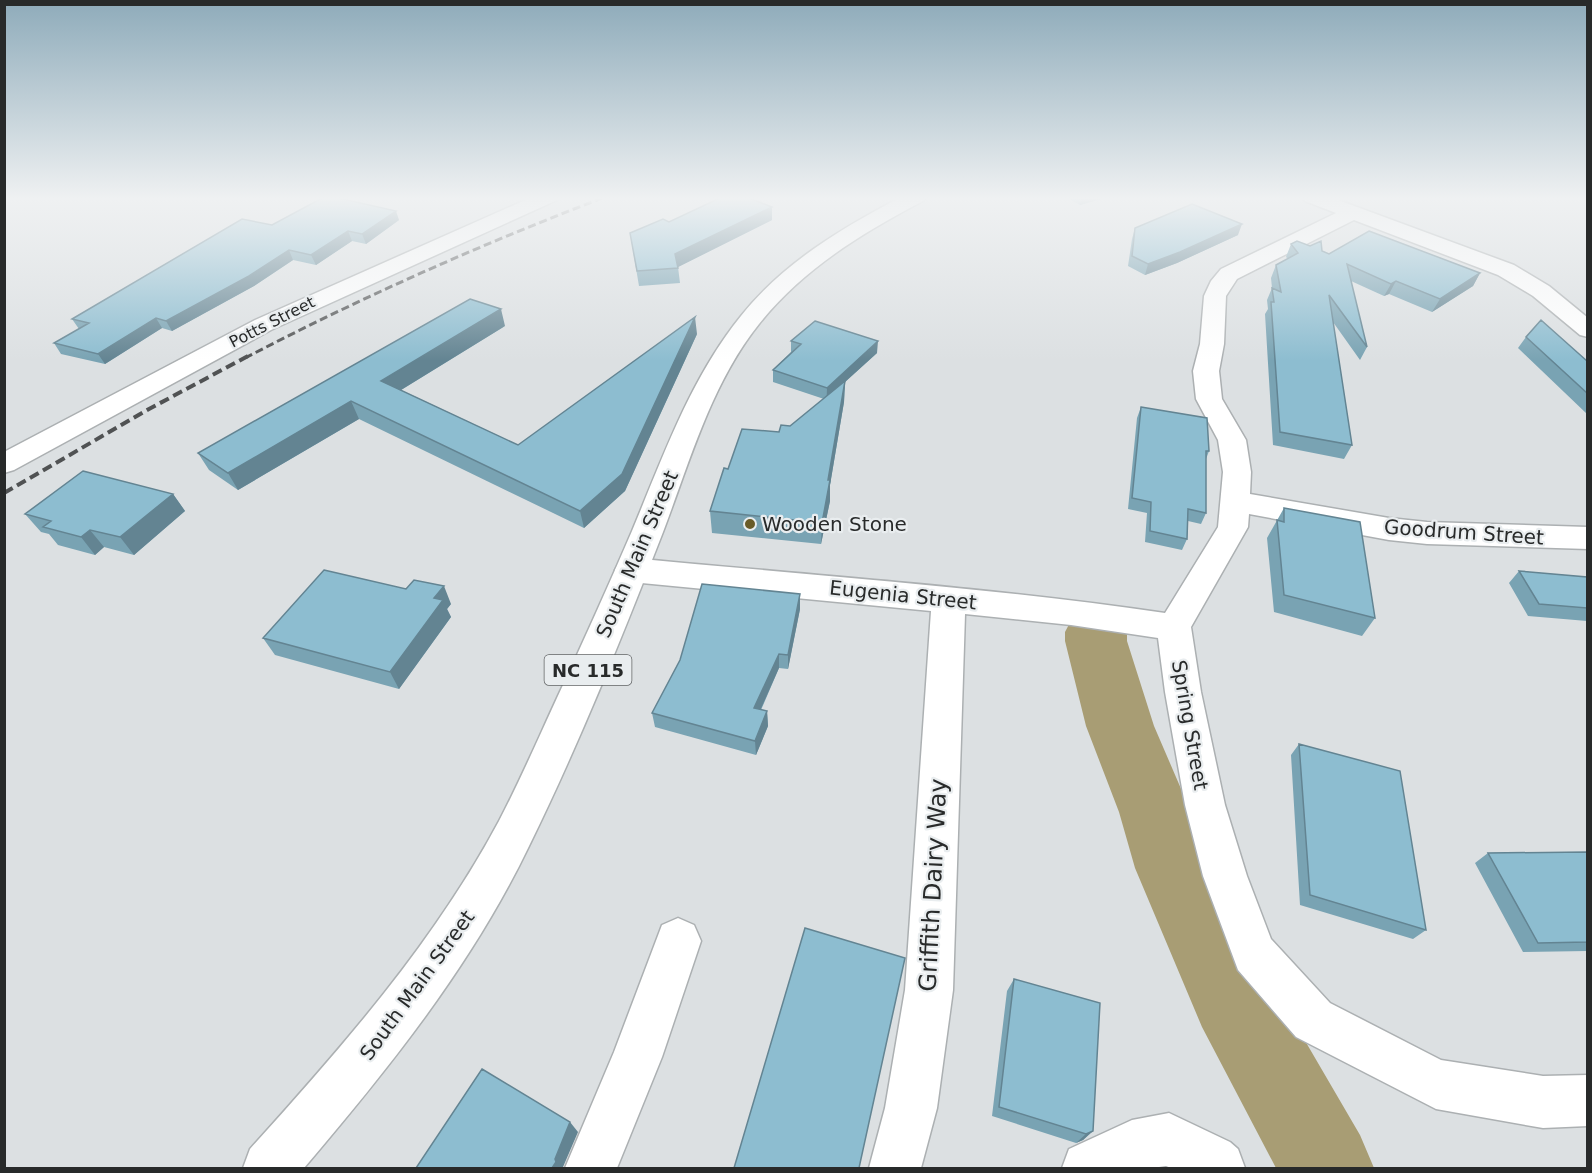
<svg xmlns="http://www.w3.org/2000/svg" width="1592" height="1173" viewBox="0 0 1592 1173" font-family="'DejaVu Sans',sans-serif">
<rect width="100%" height="100%" fill="#dce0e2"/>
<g fill="none" stroke-linecap="round" stroke-linejoin="round">
<!-- river -->
<path fill="#a89d74" fill-rule="evenodd" d="M1096,608l22,7 9,17v9l27,85 37,86 16,45 55,110 98,168 14,33h-98l-74,-141 -67,-159 -16,-56 -33,-86 -21,-85v-9l9,-17z"/>
<!-- minor casing -->
<g stroke="#acb0b2" stroke-width="3">
<path id="minor" d="M532,197h26l-3,4 -284,129 -257,140 -10,3v-21l251,-132z
M1302,197h28l184,68 35,21 39,32v19l-8,-2 -47,-39 -35,-21 -144,-55 -117,59 -11,17 -2,48 -5,27 3,28 24,41 5,32 -1,22 139,24 38,4 161,5v22l-161,-5 -38,-4 -140,-26 -1,13 -57,100 10,65 24,113 22,71 24,63 59,64 111,57 102,16 45,-1v51l-45,2 -107,-19 -140,-72 -58,-67 -35,-94 -18,-71 -20,-113 -7,-54 -87,-13 -106,-11 -12,376 -16,118 -16,60h-52l16,-60 20,-118 26,-379 -300,-29 -11,-4 -5,-8 5,-8 11,-4c178,17 357,29 534,55l53,-86 5,-55 -5,-32 -22,-41 -3,-28 7,-27 4,-48 7,-15 10,-12 115,-56 -31,-12z
M678,918l16,7 7,16 -39,116 -45,111h-52l49,-116 48,-127z
M1169,1113l61,29 8,7 7,19h-74l-5,-2 -14,2h-90l7,-19 63,-29z"/>
</g>
<!-- major casing -->
<g stroke="#acb0b2" stroke-width="3">
<path id="major" d="M901,197h25l-3,4c-61,32 -120,68 -164,123 -48,60 -69,137 -96,208 -41,105 -84,212 -134,314 -57,119 -140,222 -225,322h-61l7,-19c92,-102 184,-206 249,-328 21,-40 39,-82 58,-123 26,-56 51,-111 75,-167 31,-74 58,-152 109,-215 42,-53 101,-88 160,-119z"/>
</g>
<!-- minor -->
<use href="#minor" fill="#fff" fill-rule="evenodd"/>
<!-- major -->
<use href="#major" fill="#fff" fill-rule="evenodd"/>
<!-- rail-far1 -->
<path stroke="#505253" stroke-width="3" stroke-dasharray="8 4" stroke-linecap="butt" d="M245,358c117,-61 237,-114 360,-161"/>
<!-- rail -->
<path stroke="#505253" stroke-width="4" stroke-dasharray="10 5" stroke-linecap="butt" d="M4,493l145,-84 99,-53"/>
</g>
<!-- wall -->
<path fill="#79a3b3" d="M1066,197h42l-28,8z
M772,207v13l-94,47 2,16 -41,3 -9,-53 39,-11z
M399,220l-33,24 -14,-3 -36,24 -23,-5 -39,26 -82,45 -10,-3 -57,36 -44,-10 -7,-11 25,-14 -7,-10 200,-94z
M1135,228l103,7 -61,28 -32,12 -17,-9 4,-27z
M1291,244l31,7 7,3 151,19 -7,13 -41,26 -43,-18 -5,2 -33,-15 16,66 -7,13 -27,-38 19,123 -8,14 -71,-14 -8,-131 3,-5 -1,-9 5,-12 -1,-10 5,-13 12,-6 -2,-2z
M505,326l-104,64 117,55 179,-111 -72,157 -41,37 -225,-109 -121,71 -29,-20 -11,-17z
M1526,337l61,24v53l-69,-66z
M791,341l86,12 -32,29 -1,20 -14,83v16l-9,43 -109,-11 -2,-22 18,-42 51,-37 11,-6 34,-27 -51,-17v-12l18,-18z
M1141,407l68,44 -3,8v54l-5,11 -13,-3 -1,18 -5,11 -37,-8 2,-29 -19,-4 9,-91z
M173,494l12,17 -51,44 -30,-8 -9,8 -37,-10 -9,-11 -8,-2 -16,-18z
M1284,508l91,110 -13,18 -88,-24 -7,-74z
M1519,571l68,6v44l-59,-5 -19,-33z
M800,594v15l-12,60 -9,-1 -18,42 6,1 1,15 -12,29 -101,-28 -3,-14z
M451,604l-4,5 4,8 -52,72 -124,-34 -12,-17z
M1299,744l127,186 -13,9 -113,-34 -9,-150z
M1587,852v99l-64,1 -48,-89 13,-10z
M1014,979l79,152 -10,9 -7,3 -84,-27 15,-125z"/>
<!-- shaded-wall -->
<path fill="#638492" d="M1082,197h26l-28,8z
M772,207v13l-96,48 -1,-14z
M396,211l3,9 -33,24 -4,-10z
M1242,224l-4,11 -61,28 -32,12 3,-11z
M348,231l4,10 -36,24 -5,-10z
M289,250l4,10 -39,26 -82,45 -6,-10z
M1480,273l-7,13 -41,26 8,-13z
M1396,281l-7,13 -5,2 7,-12z
M501,309l4,17 -117,72 -7,-17z
M695,317l2,17 -72,157 -41,37 -4,-17z
M156,318l6,10 -57,36 -7,-10z
M878,341l-1,12 -32,29 -1,20 -14,83v16l-9,43 6,-156z
M351,401l8,18 -121,71 -10,-17z
M173,494l12,17 -51,44 -14,-18z
M90,530l14,17 -9,8 -14,-18z
M444,586l7,18 -4,5 4,8 -52,72 -9,-17 44,-74z
M800,594v15l-12,60v-14z
M779,654v14l-24,54 -1,-14z
M767,711l1,15 -12,29 -1,-14z
M570,1122l8,10 -15,35 1,1h-12l3,-9z
M1093,1131l-10,9 -7,3 10,-9z"/>
<!-- building -->
<path fill="#8dbdd0" stroke="#638492" stroke-width="1.5" d="M324,197h10l62,14 -34,23 -14,-3 -37,24 -22,-5 -40,26 -83,45 -10,-3 -58,36 -44,-11 35,-20 -17,-4 170,-100 30,6z
M722,197h24l26,10 -97,47 3,14 -41,3 -7,-38 33,-14 6,3z
M1192,204l50,20 -62,28 -32,12 -16,-8 3,-28z
M1369,231l111,42 -40,26 -44,-18 -5,3 -44,-20 20,83 -38,-52 23,150 -72,-13 -9,-130h3l-2,-14 9,4 -5,-27 22,-12 -7,-9 6,-3 13,5 11,-5 1,10 7,3z
M470,299l31,10 -120,72 137,64 177,-128 -73,157 -42,37 -229,-110 -123,72 -30,-20z
M1541,320l46,41v32l-61,-56z
M815,321l63,20 -51,47 -54,-18 28,-26 -10,-3z
M845,381l-17,99h2l-8,43 -112,-12 14,-43 4,1 14,-40 37,3 2,-7 9,1z
M1141,407l66,11 2,33h-3v62l-18,-4 -1,30 -37,-8 1,-29 -19,-4z
M83,471l90,23 -53,43 -30,-7 -9,7 -38,-10 8,-6 -26,-7z
M1284,508l76,14 15,96 -91,-23 -7,-75 7,2z
M324,570l82,19 8,-9 30,6 -10,12 9,2 -53,72 -127,-34z
M1519,571l68,6v31l-48,-4z
M702,584l98,10 -12,61 -9,-1 -25,54 13,3 -12,30 -103,-28 28,-53z
M1299,744l101,27 26,159 -116,-35z
M1587,852v90l-49,1 -50,-90z
M805,928l100,30 -46,210h-125z
M1014,979l86,24 -7,128 -7,3 -87,-27z
M482,1069l88,53 -15,37 1,3 -4,6h-136z"/>
<!-- sky -->
<linearGradient id="sky" x2="0" y2="1"><stop stop-color="#8eabba"/><stop offset="0.55" stop-color="#eff1f2"/><stop offset="1" stop-color="#eff1f2" stop-opacity="0"/></linearGradient>
<rect width="1592" height="361" fill="url(#sky)"/>
<!-- markers -->
<circle fill="#695b28" stroke="#e9edef" stroke-width="2" cx="750" cy="524" r="6"/>
<g text-anchor="middle" dominant-baseline="central" stroke-width="4.5" stroke-linejoin="round" paint-order="stroke">
<!-- far-street labels -->
<g font-size="16" fill="#282a2a" stroke="#e9edef">
<text transform="translate(272 322) rotate(-27)">Potts Street</text>
</g>
<!-- shield labels -->
<rect fill="#e9edef" stroke="#626465" stroke-width="1.5" x="544.5" y="655" width="87" height="30" rx="4.5"/>
<g font-size="18" font-weight="bold" fill="#282a2a">
<text x="588" y="670">NC 115</text>
</g>
<!-- poi labels -->
<g font-size="20" fill="#282a2a" stroke="#e9edef" text-anchor="start">
<text x="762" y="524">Wooden Stone</text>
</g>
<!-- street labels -->
<g font-size="20" fill="#282a2a" stroke="#e9edef">
<text transform="translate(1464 532) rotate(4)">Goodrum Street</text>
<text transform="translate(637 554) rotate(-67)">South Main Street</text>
<text transform="translate(903 595) rotate(6)">Eugenia Street</text>
<text transform="translate(1190 725) rotate(80)">Spring Street</text>
<text transform="translate(417 985) rotate(-54)">South Main Street</text>
</g>
<!-- near-street labels -->
<g font-size="24" fill="#282a2a" stroke="#e9edef">
<text transform="translate(933 885) rotate(-87)">Griffith Dairy Way</text>
</g>
</g>
<!-- border -->
<rect width="1592" height="1173" fill="none" stroke="#282a2a" stroke-width="12"/>
</svg>
